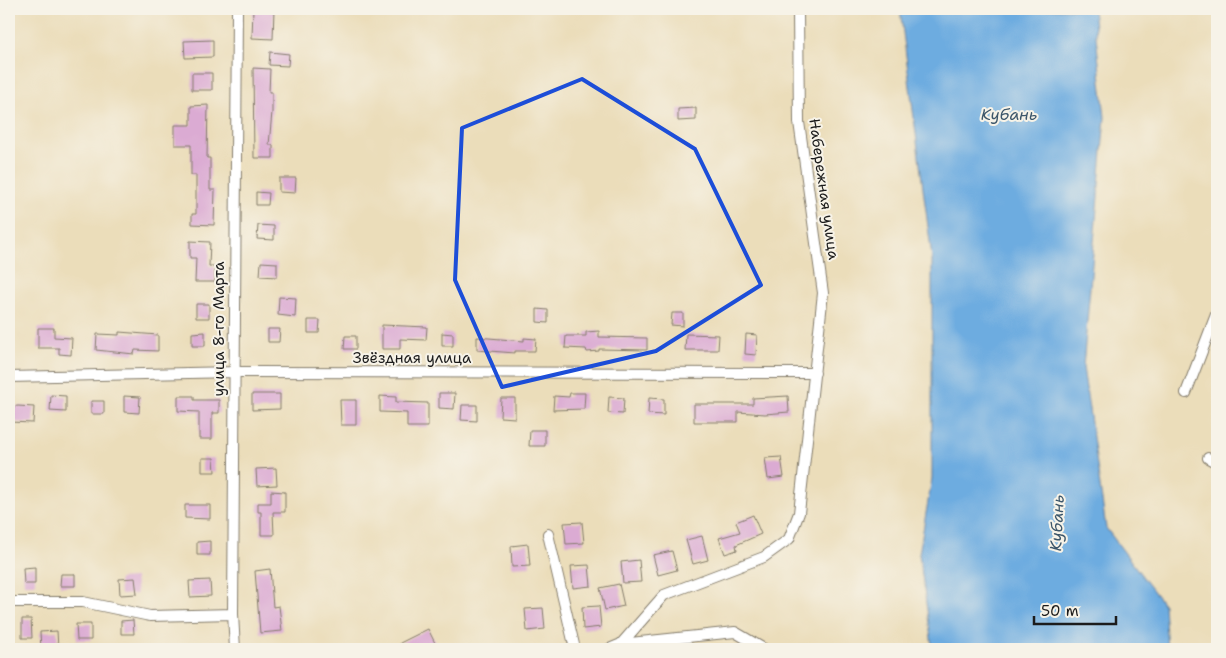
<svg xmlns="http://www.w3.org/2000/svg" width="1226" height="658" viewBox="0 0 1226 658" font-family="'Shantell Sans',sans-serif">
<rect width="100%" height="100%" fill="#f7f3e8"/>
<filter id="ink" filterUnits="userSpaceOnUse"><feTurbulence type="fractalNoise" baseFrequency=".02" numOctaves="2"/><feDisplacementMap in="SourceGraphic" scale="10" xChannelSelector="R" yChannelSelector="G"/><feConvolveMatrix kernelMatrix="1 2 1 2 8 2 1 2 1" color-interpolation-filters="sRGB"/></filter>
<filter id="wash" filterUnits="userSpaceOnUse"><feTurbulence type="fractalNoise" baseFrequency=".0096" numOctaves="4" result="noise"/><feDisplacementMap in="SourceGraphic" scale="20" xChannelSelector="R" yChannelSelector="G"/><feGaussianBlur stdDeviation="1.12" result="paint"/><feColorMatrix in="noise" values="0 0 0 0 0 0 0 0 0 0 0 0 0 0 0 0 0 1.4 0 .05"/><feComposite in="paint" operator="in"/></filter>
<g filter="url(#wash)">
<rect width="100%" height="100%" fill="#ebddba"/>
<!-- water -->
<path fill="#6dace0" stroke="#44647e" d="M900,9h193l12,108 -22,250 23,161 58,77 3,44h-237l2,-4 -13,-91 13,-76v-220z"/>
<g id="blocks">
<!-- building -->
<path fill="#dbabd3" d="M253,9h21l-1,30 -21,-1z
M213,40v17l-28,1 -1,-17z
M270,52l19,2 -1,12 -19,-1z
M253,68l17,1 -1,23h3v20l-3,33h4v13h-19z
M192,73h20v17h-20z
M208,105l-1,53h3v32h5l-1,35 -22,-1v-10h4v-39h-5v-30h-16v-20h16v-19z
M696,108v12l-18,1v-12z
M279,178h17l-1,15 -16,-1z
M256,192l13,1 -1,12h-12z
M258,225l16,1v14l-17,-1z
M190,241l20,1 -1,24h6v16h-20l1,-24h-6z
M261,262l16,1v14l-17,-1z
M279,297l17,1 -1,19 -17,-2z
M196,304h13v14h-13z
M537,309l11,1v13l-11,-1z
M672,313h11v13l-12,-1z
M308,320h12l-1,13h-11z
M382,325l45,2 -1,13 -26,-1v10h-18z
M38,328h16v9l18,1 -1,17 -12,-1v-6h-21z
M268,329h12l-1,13h-11z
M599,331v6l48,1v12l-48,-1v2l-12,1 -1,-3 -21,-1 1,-12h20v-4z
M119,332l39,3v16l-23,-1 -1,4 -38,-4 1,-16 22,1z
M205,332v14h-13v-13z
M442,333l11,1v12h-11z
M686,334l33,1 -1,15h-33z
M746,334l11,1 -1,20 -11,-1z
M345,336h11v13h-12z
M477,337l47,4v-3l12,1 -1,12h-20v2l-38,-3z
M439,393h16l-1,16 -15,-1z
M570,393h15l-1,16 -31,1 1,-14 15,1z
M252,394h28v15l-28,1z
M51,395l15,1v16l-16,-1z
M124,396l16,1 -1,16 -15,-1z
M178,396h16v4h25v13h-7v26h-13v-27l-21,-1z
M380,396l16,1v5l32,1v24h-21v-14l-27,-1z
M788,396l1,16 -24,2 -27,-2v10h-44v-18h59v-6z
M609,397l15,1 -1,16 -15,-1z
M501,398h14v20l-15,-1z
M649,398l15,1v16l-16,-1z
M340,400h16v25h-15z
M91,401h13v13h-13z
M462,405h15v16l-16,-1z
M18,406l16,1 -1,16 -24,-1v-15z
M530,430h15v16h-16z
M781,457l3,20 -16,2 -3,-21z
M202,458h12l1,14h-13z
M276,468l1,17 -20,1 -1,-17z
M271,491l14,1v20h-12l1,23h-13v-23h-3v-9h13z
M185,505h25v14l-25,-1z
M753,515l8,19 -25,11 1,5 -12,4 -6,-16 21,-6 -4,-10z
M582,522l2,21 -18,1 -2,-21z
M702,536l6,24 -15,4 -7,-24z
M210,541v14h-13v-13z
M528,544l2,22 -18,1 -1,-21z
M672,551l5,19 -19,5 -5,-20z
M639,560l2,22 -18,1 -2,-21z
M589,565l2,21 -18,2 -2,-22z
M35,567v17h-11l-1,-16z
M270,569l3,38 6,-1 3,25 -22,2 -5,-62z
M61,574h14v12h-15z
M135,578l2,16 -17,1 -1,-16z
M210,580l1,16 -21,1 -1,-16z
M619,584l5,22 -19,4 -5,-22z
M599,606l2,21 -18,2 -1,-22z
M543,608l2,21 -18,2 -2,-22z
M22,619h9l1,19h-10z
M133,620l1,14h-13v-13z
M76,624h15v16h-14z
M428,629l10,20h-35l-3,-6z
M57,631l1,17 -17,1 -1,-17z"/>
</g>
</g>
<g filter="url(#ink)">
<use href="#blocks" fill-opacity="0" stroke="#847c6b" stroke-width="1"/>
<g fill="none" stroke-linecap="round" stroke-linejoin="round">
<!-- street casing -->
<g stroke="#847c6b" stroke-width="12">
<path id="street" d="M9,377l225,-5 581,1
M1186,393l31,-81
M1208,458l9,5
M548,534l27,115
M9,602h74l67,14 83,-2
M621,644l43,-49 100,-38 25,-18 10,-26 24,-220 -24,-171 -1,-113
M235,649l-2,-35 4,-605
M609,649l12,-5 114,-12 29,17"/>
</g>
<!-- street -->
<use href="#street" stroke="#fff" stroke-width="10"/>
</g>
</g>
<!-- marked area -->
<path fill="none" stroke="#1d4ed8" stroke-width="4" stroke-linejoin="round" d="M582,79l113,70 66,136 -105,66 -154,36 -47,-107 7,-152z"/>
<g text-anchor="middle" dominant-baseline="central" stroke-width="4" stroke-linejoin="round" paint-order="stroke">
<!-- street labels -->
<g font-size="15" fill="#1c1c1c" stroke="#f7f3e8">
<text transform="translate(824 189) rotate(82)">Набережная улица</text>
<text transform="translate(219 329) rotate(-90)">улица 8-го Марта</text>
<text x="412" y="358">Звёздная улица</text>
</g>
<!-- water labels -->
<g font-size="16" font-style="italic" fill="#3c566a" stroke="#f7f3e8">
<text x="1009" y="114">Кубань</text>
<text transform="translate(1057 523) rotate(-87)">Кубань</text>
</g>
</g>
<!-- margin -->
<rect width="1226" height="658" fill="none" stroke="#f7f3e8" stroke-width="30"/>
<!-- scale -->
<path d="M1034 616v8h82v-8" fill="none" stroke="#1c1c1c" stroke-width="2.5"/>
<text x="1041" y="616" font-size="15" fill="#1c1c1c" stroke="#f7f3e8" stroke-width="4" paint-order="stroke">50 m</text>
</svg>
